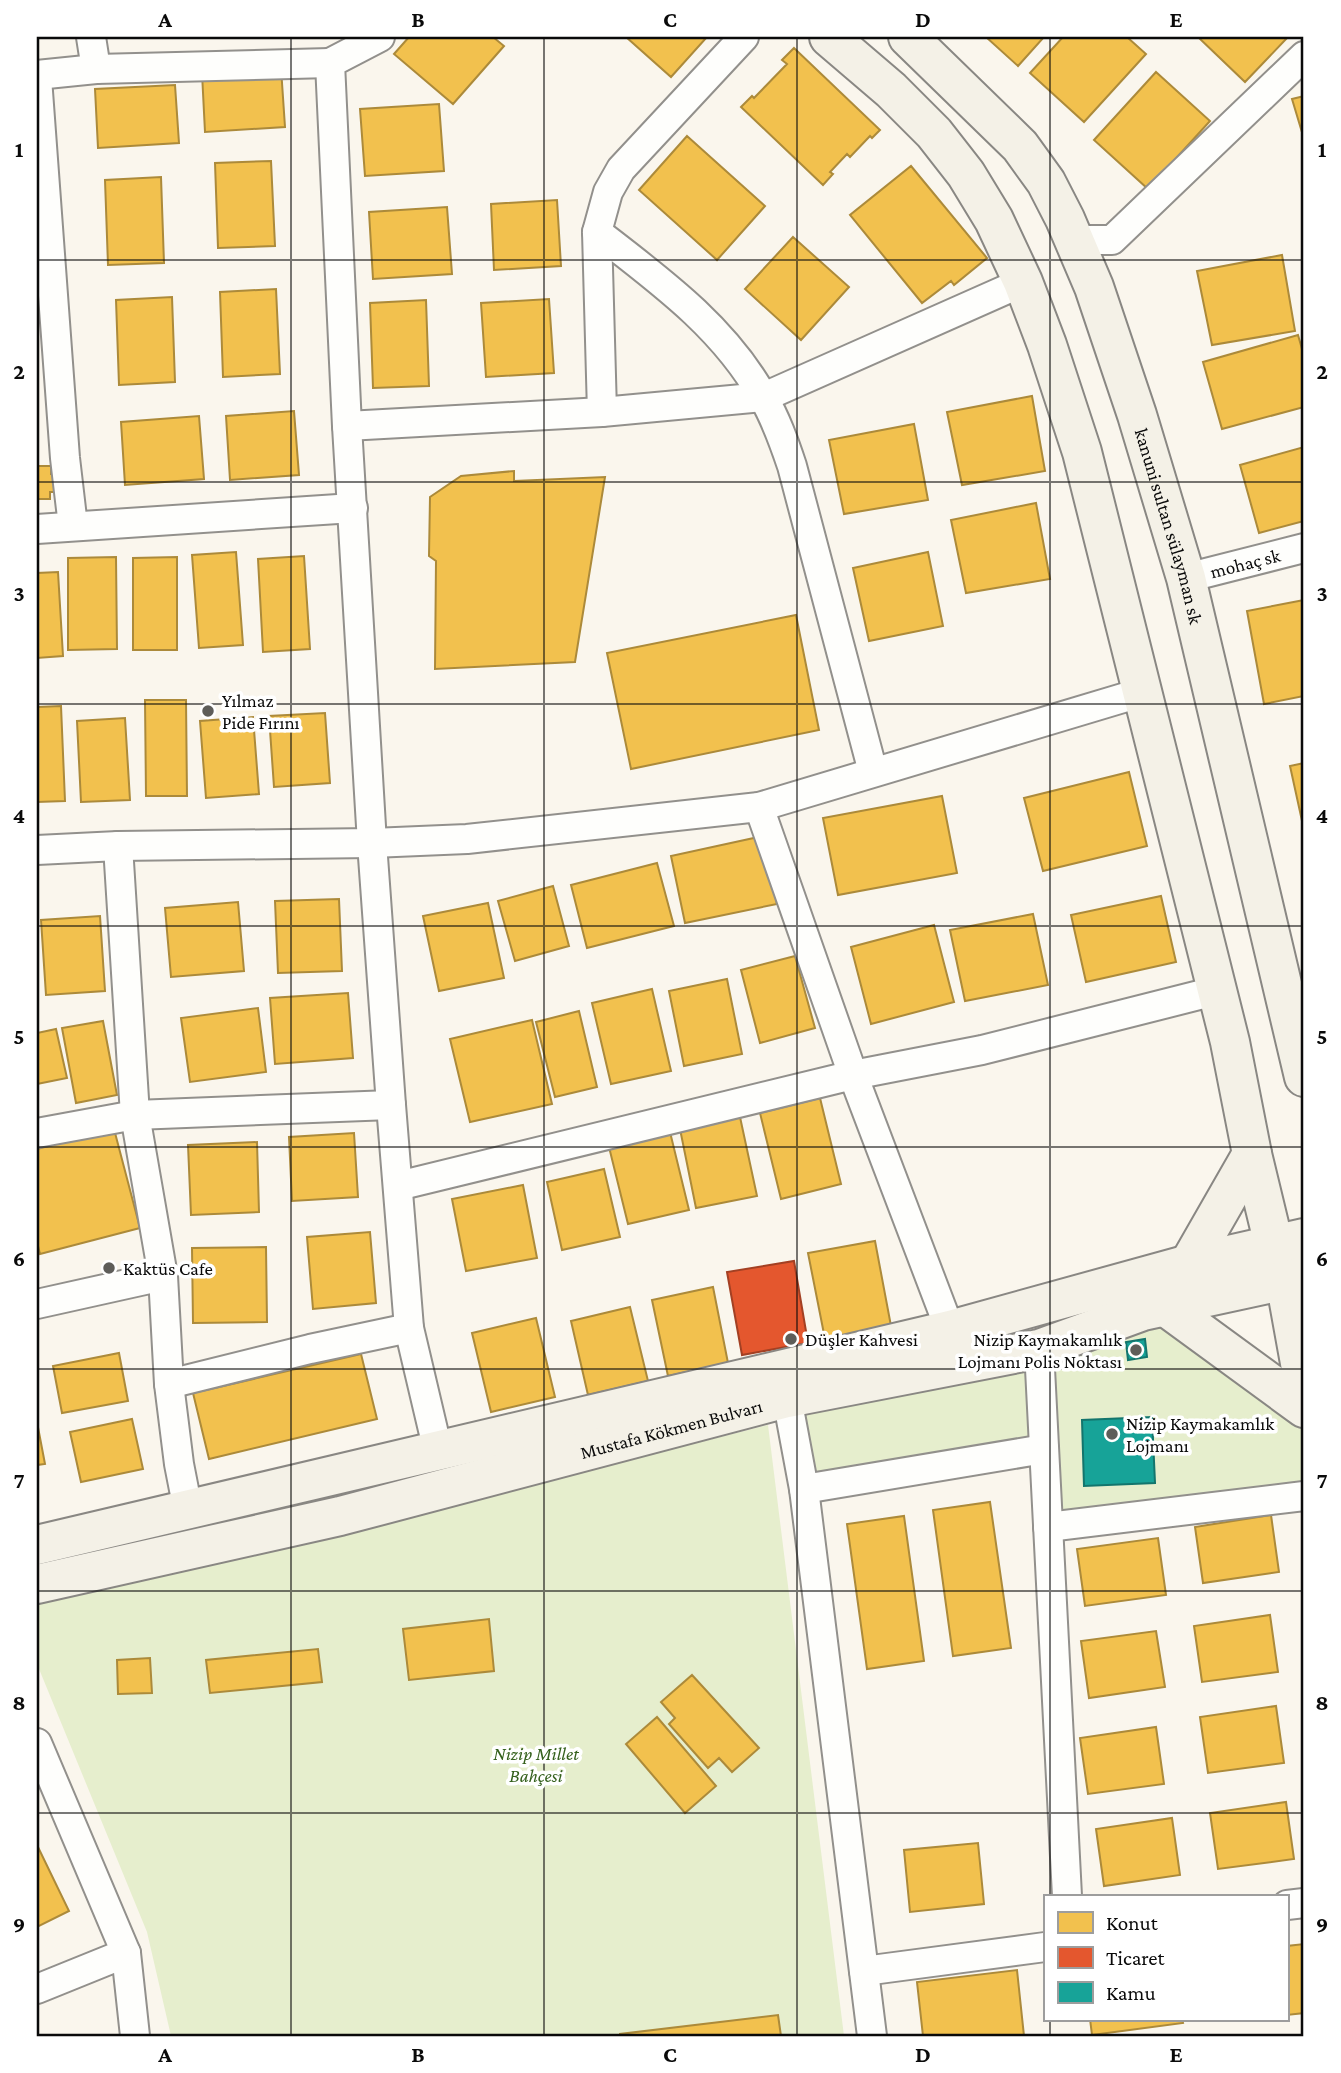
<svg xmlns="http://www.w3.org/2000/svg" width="1341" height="2073" viewBox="0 0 1341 2073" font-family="'Crimson Pro',serif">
<rect width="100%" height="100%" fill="#faf6ed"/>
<!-- green -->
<path fill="#e6eecd" d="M1143,1311l161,97v88l-256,31 -4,-77 -240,39 -17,-91z
M768,1425l76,611h-673l-24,-104 -110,-268v-60l308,-73z"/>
<!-- homes -->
<path fill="#f2c14e" stroke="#ac8a3a" stroke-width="2" d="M409,37h84l11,9 -51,58 -59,-50z
M626,37h81l-36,40z
M986,37h58l-26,29z
M1063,37h64l19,17 -62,68 -54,-49z
M1198,37h90l-43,45z
M794,48l86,82 -8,8 -2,-2 -20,21 -3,-3 -17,18 3,2 -10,11 -82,-78 11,-11 2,2 33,-34 -5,-4z
M281,68l4,59 -80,5 -3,-59z
M1156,72l54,49 -62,68 -54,-49z
M175,85l4,58 -81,5 -3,-59z
M1304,96v43l-12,-40z
M439,104l5,67 -79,5 -5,-67z
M687,136l78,70 -48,54 -78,-70z
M271,161l4,85 -57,2 -3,-85z
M911,166l76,92 -33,27 -3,-4 -29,22 -72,-88z
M161,177l3,86 -56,2 -3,-85z
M557,200l4,66 -67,4 -3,-66z
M447,207l5,67 -79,5 -4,-67z
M793,237l56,50 -48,53 -56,-51z
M1282,255l13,76 -83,14 -15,-74z
M276,289l4,85 -57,3 -3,-85z
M172,297l3,85 -56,3 -3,-85z
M549,299l5,74 -68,4 -5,-74z
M426,300l3,86 -56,2 -3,-85z
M1298,335l6,21v51l-82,22 -19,-67z
M1032,396l13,75 -83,14 -15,-73z
M294,411l5,64 -69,5 -4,-64z
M199,416l5,63 -79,6 -4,-63z
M914,424l14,76 -84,14 -15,-74z
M1304,447v74l-45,12 -19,-68z
M37,466h14v8h14v18h-15v7h-13z
M514,471v10l91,-4 -30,185 -140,7 1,-108 -7,-5 1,-59 31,-21z
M1036,503l14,76 -84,14 -15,-73z
M236,552l7,93 -44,3 -7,-93z
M928,552l15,74 -74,15 -16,-73z
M304,556l6,93 -47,3 -5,-93z
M116,557l1,92 -49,1v-92z
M177,557v93h-44v-92z
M58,572l5,84 -26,2v-85z
M1304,600v96l-40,8 -17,-93z
M796,615l23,115 -188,39 -24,-116z
M145,700h41l1,96h-41z
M61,706l4,95 -28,1v-95z
M325,713l5,70 -56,4 -5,-71z
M253,717l6,77 -53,4 -6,-77z
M125,718l5,82 -49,2 -4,-81z
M1304,763v67l-14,-64z
M1129,772l18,74 -104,25 -19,-73z
M942,796l15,77 -119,22 -15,-77z
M763,836l14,68 -92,19 -14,-67z
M657,863l17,63 -87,22 -16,-63z
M553,886l16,60 -54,15 -17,-60z
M1161,896l15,66 -90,20 -15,-67z
M339,899l3,72 -64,2 -3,-72z
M238,902l6,69 -73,6 -6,-69z
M488,903l16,75 -65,13 -16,-75z
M1033,914l15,71 -83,16 -15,-71z
M100,916l5,75 -59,4 -5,-75z
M934,925l20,77 -83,22 -20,-77z
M795,956l20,72 -55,15 -19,-73z
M727,979l15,75 -58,12 -15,-75z
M652,989l19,82 -60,13 -19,-81z
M348,993l5,65 -78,6 -5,-66z
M258,1008l8,64 -76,10 -9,-64z
M579,1011l18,76 -42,10 -19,-75z
M532,1020l20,84 -82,18 -20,-83z
M103,1021l14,74 -41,8 -14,-75z
M56,1029l11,49 -30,6v-51z
M820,1098l21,86 -60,15 -21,-86z
M740,1117l17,79 -61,12 -16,-79z
M114,1129l26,99 -100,26 -3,-12v-93z
M670,1132l19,78 -61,14 -19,-77z
M354,1133l4,64 -66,4 -3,-64z
M257,1142l2,70 -68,3 -3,-70z
M604,1169l16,68 -58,13 -15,-68z
M523,1185l14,73 -71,13 -14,-72z
M370,1232l6,71 -63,6 -6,-72z
M875,1241l16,85 -66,13 -17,-86z
M266,1247l1,75 -74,1 -1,-75z
M713,1287l15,76 -60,13 -16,-76z
M630,1307l18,74 -60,14 -17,-74z
M536,1318l19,79 -64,15 -19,-79z
M119,1353l9,48 -66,12 -9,-47z
M361,1354l16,65 -168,40 -16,-66z
M132,1419l11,50 -62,13 -11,-50z
M37,1422l8,42 -8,1z
M990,1502l21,146 -58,8 -20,-146z
M1271,1515l8,57 -76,11 -8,-56z
M904,1516l20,145 -57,8 -20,-145z
M1158,1538l8,57 -81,11 -8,-57z
M1270,1615l8,57 -76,10 -8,-56z
M489,1619l5,52 -85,9 -6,-51z
M1156,1631l9,56 -76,11 -8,-57z
M318,1649l4,33 -112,11 -4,-33z
M150,1658l2,35 -34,1 -1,-34z
M692,1675l67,73 -27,24 -13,-14 -11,10 -39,-44 6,-6 -14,-16z
M1276,1706l8,57 -76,10 -8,-56z
M657,1717l59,69 -31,27 -59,-69z
M1156,1727l8,57 -76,10 -8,-56z
M1286,1802l8,57 -76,10 -8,-56z
M1172,1818l8,57 -76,11 -8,-57z
M978,1843l6,61 -74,8 -6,-62z
M37,1845l32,66 -32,16z
M1304,1944v69l-17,2v-69z
M1017,1970l7,66h-101l-6,-54z
M778,2015l3,21h-161v-2z
M1090,2019h92l1,4 -91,12z"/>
<!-- shops -->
<path fill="#e4572e" stroke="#a34023" stroke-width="2" d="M794,1261l14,82 -66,12 -15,-83z"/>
<!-- public -->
<path fill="#17a398" stroke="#13756d" stroke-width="2" d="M1145,1339l2,18 -19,3 -2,-18z
M1152,1417l3,66 -71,3 -2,-66z"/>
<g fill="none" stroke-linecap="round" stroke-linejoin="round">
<!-- street casing -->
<g stroke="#92908c" stroke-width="32">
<g id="street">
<path d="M91,37l5,32"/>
<path d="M380,37l-50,26 17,363 25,417 19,262 18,223 29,123"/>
<path d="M744,37l-123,132 -13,23 -11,40c62,48 127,95 166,165 13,22 21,45 29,69l81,306"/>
<path d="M37,75l59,-6 234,-6"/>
<path d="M37,78l28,380 8,68"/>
<path d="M597,232l5,180"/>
<path d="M1073,240h39l192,-184"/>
<path d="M347,426l255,-14 162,-15 259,-115"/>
<path d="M37,529l316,-21"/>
<path id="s1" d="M1186,578l118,-30"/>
<path d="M759,807l94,268 97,255"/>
<path d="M118,846l17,269 28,161 6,108 10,80 9,46"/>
<path d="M37,850l81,-4 254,-3 95,-4 292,-32 384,-115"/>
<path d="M37,1133l98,-18 256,-10"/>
<path d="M398,1186l455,-111 129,-25 233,-59"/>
<path d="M37,1304l126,-28"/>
<path d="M1039,1349l28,547"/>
<path d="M169,1384l141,-35 99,-21"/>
<path d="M787,1398l17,91 68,547"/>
<path d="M804,1489l240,-40"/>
<path d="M1048,1527l256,-31"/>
<path d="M37,1743l89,210 -89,36"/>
<path d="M1287,1905l17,-2"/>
<path d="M126,1953l9,83"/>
<path d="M864,1971l181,-24"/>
</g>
</g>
<!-- secondary casing -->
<g stroke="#898783" stroke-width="42">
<g id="secondary">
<path d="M829,37l62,53 43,43 32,41 28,46 29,62 24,63 35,107 148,590 22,112 22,91 11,35 19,105"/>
<path id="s2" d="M908,37l112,109 26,36 19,37 29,68 43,128 49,163 118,499"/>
<path d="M1189,1264l63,-110"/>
<path d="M1166,1307l138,101"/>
<path d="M37,1545l913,-215 239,-66 115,-26"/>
<path id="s3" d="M37,1584l303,-68 447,-118 252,-49 104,-38 161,-35"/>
</g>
</g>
<!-- street -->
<use href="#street" stroke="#fefefc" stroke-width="28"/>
<!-- secondary -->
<use href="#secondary" stroke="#f4f1e7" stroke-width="38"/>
</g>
<!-- grid -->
<path fill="none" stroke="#0a0a0a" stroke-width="2" stroke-opacity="0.55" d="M291,37v1999M544,37v1999M797,37v1999M1050,37v1859M37,260h1267M37,482h1267M37,704h1267M37,926h1267M37,1147h1267M37,1369h1267M37,1591h1267M37,1813h1267M1050,2019v17"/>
<!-- markers -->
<g fill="#5e5d59" stroke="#fff" stroke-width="2.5">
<circle cx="208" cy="711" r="7"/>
<circle cx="109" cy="1268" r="7"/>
<circle cx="791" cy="1339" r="7"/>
<circle cx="1136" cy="1350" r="7"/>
<circle cx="1112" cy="1434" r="7"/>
</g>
<g text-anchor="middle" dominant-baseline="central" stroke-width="7" stroke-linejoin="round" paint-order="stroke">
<!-- street labels -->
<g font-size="19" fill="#0a0a0a" stroke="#fff">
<text stroke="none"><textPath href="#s2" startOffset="567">kanuni sultan sülayman sk</textPath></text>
<text stroke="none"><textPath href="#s1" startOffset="61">mohaç sk</textPath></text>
<text stroke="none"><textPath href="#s3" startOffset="653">Mustafa Kökmen Bulvarı</textPath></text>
</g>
<!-- poi labels -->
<g font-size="19" fill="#0a0a0a" stroke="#fff" text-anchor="start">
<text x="222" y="700">Yılmaz<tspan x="222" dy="22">Pide Fırını</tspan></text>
<text x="123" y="1268">Kaktüs Cafe</text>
<text x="805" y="1339">Düşler Kahvesi</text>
<text x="1122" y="1339" text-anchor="end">Nizip Kaymakamlık<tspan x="1122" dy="22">Lojmanı Polis Noktası</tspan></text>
<text x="1126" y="1423">Nizip Kaymakamlık<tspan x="1126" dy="22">Lojmanı</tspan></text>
</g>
<!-- park labels -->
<g font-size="19" font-style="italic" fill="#34601c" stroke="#fff">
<text x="536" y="1753">Nizip Millet<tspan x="536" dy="22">Bahçesi</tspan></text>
</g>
</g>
<!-- border -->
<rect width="1341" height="2073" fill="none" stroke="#ffffff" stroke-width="77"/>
<!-- legend -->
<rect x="1044" y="1895" width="245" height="126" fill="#ffffff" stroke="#9d9d9d" stroke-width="2"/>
<rect x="1058" y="1912" width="35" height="21" fill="#f2c14e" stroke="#9d9d9d" stroke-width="2"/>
<text x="1106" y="1930" font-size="21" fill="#0a0a0a">Konut</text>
<rect x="1058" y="1947" width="35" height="21" fill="#e4572e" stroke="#9d9d9d" stroke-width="2"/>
<text x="1106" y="1965" font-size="21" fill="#0a0a0a">Ticaret</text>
<rect x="1058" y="1982" width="35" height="21" fill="#17a398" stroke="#9d9d9d" stroke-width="2"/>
<text x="1106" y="2000" font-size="21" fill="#0a0a0a">Kamu</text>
<rect x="38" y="38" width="1264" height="1997" fill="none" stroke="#0a0a0a" stroke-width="2.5"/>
<g font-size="23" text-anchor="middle" font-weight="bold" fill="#0a0a0a">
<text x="165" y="27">A</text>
<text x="418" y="27">B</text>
<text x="670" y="27">C</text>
<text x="923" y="27">D</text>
<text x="1176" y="27">E</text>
<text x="19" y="157">1</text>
<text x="1322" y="157">1</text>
<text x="19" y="379">2</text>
<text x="1322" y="379">2</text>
<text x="19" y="601">3</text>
<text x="1322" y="601">3</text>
<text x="19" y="823">4</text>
<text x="1322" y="823">4</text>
<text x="19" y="1044">5</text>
<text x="1322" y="1044">5</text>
<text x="19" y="1266">6</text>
<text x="1322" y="1266">6</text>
<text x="19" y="1488">7</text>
<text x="1322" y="1488">7</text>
<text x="19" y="1710">8</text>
<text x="1322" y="1710">8</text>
<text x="19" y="1932">9</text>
<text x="1322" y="1932">9</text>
<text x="165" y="2062">A</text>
<text x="418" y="2062">B</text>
<text x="670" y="2062">C</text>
<text x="923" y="2062">D</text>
<text x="1176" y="2062">E</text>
</g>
</svg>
